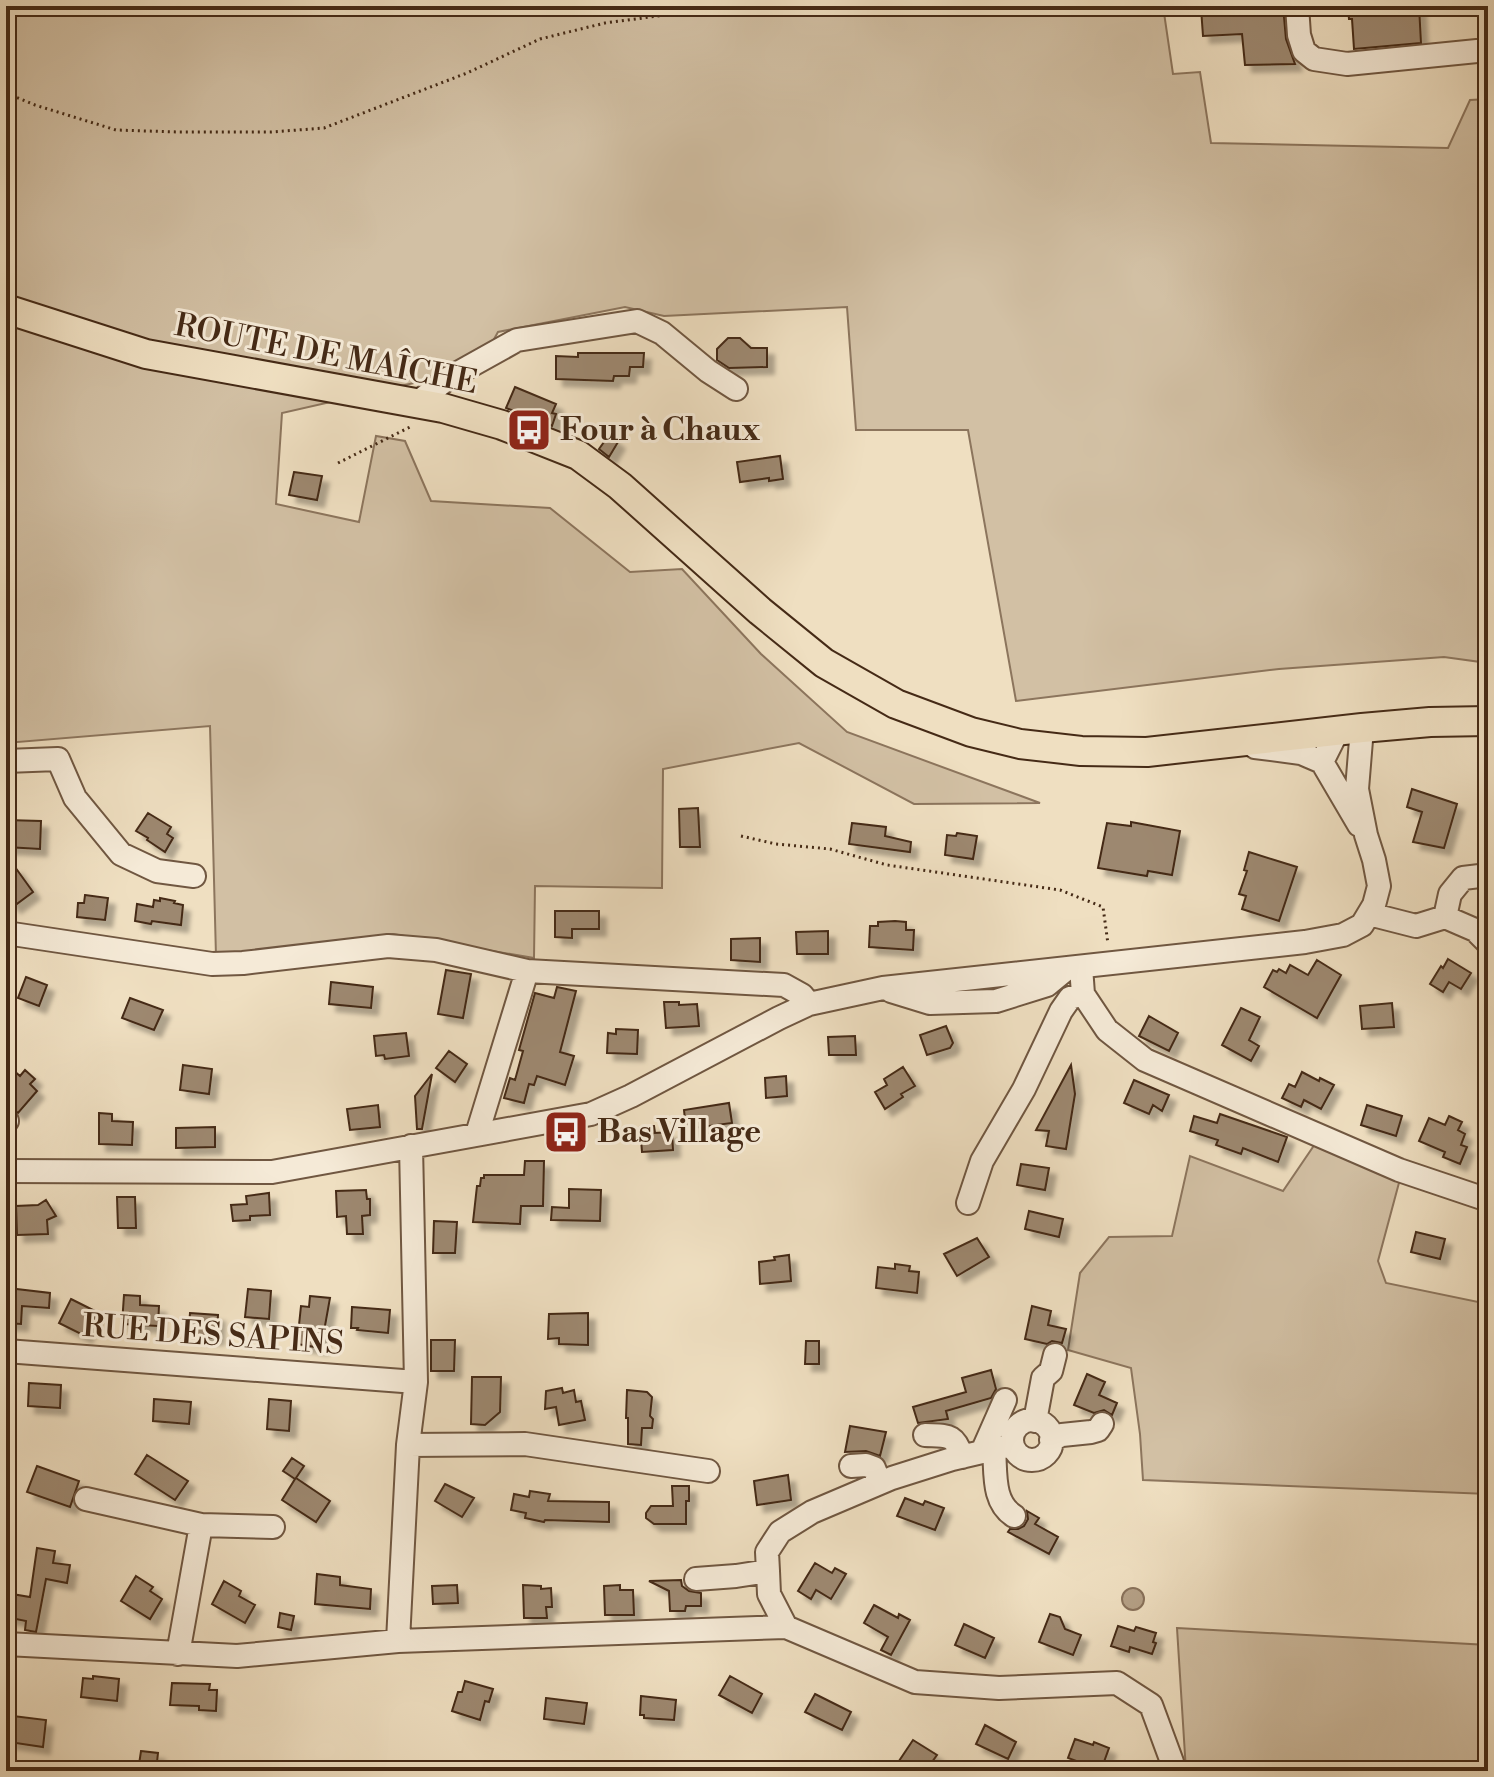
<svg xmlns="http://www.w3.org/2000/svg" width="1494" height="1777" viewBox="0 0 1494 1777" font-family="'Libre Bodoni',serif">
<defs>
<filter id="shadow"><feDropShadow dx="7" dy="7" stdDeviation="2" flood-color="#0004"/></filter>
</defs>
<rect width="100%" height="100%" fill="#efdfc1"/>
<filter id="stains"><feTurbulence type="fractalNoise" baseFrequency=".0025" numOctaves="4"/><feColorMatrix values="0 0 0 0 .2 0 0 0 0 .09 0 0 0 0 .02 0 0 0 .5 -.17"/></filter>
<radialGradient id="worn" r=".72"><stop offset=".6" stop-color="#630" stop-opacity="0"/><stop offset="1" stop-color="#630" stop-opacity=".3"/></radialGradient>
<!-- green -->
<path fill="#d2c0a4" stroke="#8c755d" stroke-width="2" d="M6,6h1157l10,68 27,-2 11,71 237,5 22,-48 18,-1v564l-44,-6 -165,12 -263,32 -48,-271h-112l-9,-123 -183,9 -39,-9 -127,25 -5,9 -66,39 -145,33 -6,91 83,18 17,-86 29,5 26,60 119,7 80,64 52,-3 79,85 86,78 193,71 -126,1 -115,-61 -136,26 -1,119 -127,-2 -1,72 -141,-24 -177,22 -6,-230 -204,17z
M1315,1144l85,35 -22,82 8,22 102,21v190l-345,-14 -3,-46 -9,-66 -63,-18 12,-77 29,-36 63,-1 18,-80 93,35z
M1177,1628l311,17v126h-302z"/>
<!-- water -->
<path fill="#b5a187" stroke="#88715a" stroke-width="2" d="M1122 1599a11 11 0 1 1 22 0a11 11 0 1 1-22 0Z"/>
<!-- building -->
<path fill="#9d886f" stroke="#452a16" stroke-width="2" filter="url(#shadow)" d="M1233,6h50l3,33 9,25 -50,1 -3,-31 -39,2 -2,-28z
M1348,6h71l2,37 -67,6 -2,-30h-3z
M728,338h12l11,10h16v19l-38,1 -12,-8v-11z
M578,353h66l-1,14h-13l-1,9h-15l-1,5 -57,-2v-23l22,1z
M515,387l41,17 -4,9 4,1 -4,12 -46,-18z
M609,435l9,7 -9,15 -10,-8z
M780,456l3,23 -14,2v-3l-29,4 -3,-20z
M294,472l28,4 -5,24 -28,-5z
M1412,789l45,15 -13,44 -31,-6 9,-30 -15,-5z
M698,808l2,39h-20l-1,-38z
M148,813l23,14 -4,7 6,4 -8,14 -18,-12 1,-2 -12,-7z
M6,820l35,1 -1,28 -34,-2z
M1131,822l49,9 -8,44 -24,-4 -1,5 -49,-8 9,-45 24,3z
M852,823l34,4 -1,9 26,6 -1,10 -61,-8z
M957,833l20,3 -4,23 -28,-4 2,-20 9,1z
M1249,852l48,15 -18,54 -37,-12 4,-13 -7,-2 8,-23 -3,-1z
M15,867l18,25 -19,14 -8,-10v-22z
M85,895l23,3 -3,22 -28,-3 1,-14h6z
M160,898l15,3 -1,2 9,2 -2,20 -29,-4 -1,3 -16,-3 2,-17 16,3 1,-7 6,1z
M555,911h44v18h-27v9l-17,-1z
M895,921l11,1v8h8l-1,20 -44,-3 1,-21h8v-4z
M828,931v23h-31l-1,-22z
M760,938v24l-29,-2v-21z
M1448,959l23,14 -10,16 -12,-7 -6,10 -13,-8 11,-18 2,2z
M1317,960l24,15 -24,43 -53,-31 9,-17 4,2 2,-3 7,4 4,-8 18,10z
M446,970l25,4 -8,44 -25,-4z
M26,977l21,8 -8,21 -21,-8z
M331,982l42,5 -2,21 -42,-4z
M557,987l19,4 -16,61 14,4 -9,29 -28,-9 -3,9 -5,-1 -5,19 -20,-5 6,-20 5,2 8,-29 -4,-1 16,-57 19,5z
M130,998l33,12 -9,20 -32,-12z
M664,1002h15v3l18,-1 2,22 -33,2z
M1392,1003l2,24 -32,2 -2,-23z
M1241,1008l19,9 -11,23 10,6 -8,15 -29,-16z
M1149,1016l29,17 -9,18 -30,-15z
M946,1026l7,17 -3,5 -23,7 -7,-20z
M616,1029l22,1 -1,24 -30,-1 1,-20 8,1z
M406,1033l3,23 -24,3 -1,-4 -8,1 -2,-20z
M855,1036l1,19h-27l-1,-18z
M449,1051l18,13 -12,18 -19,-14z
M183,1065l29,4 -3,25 -29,-4z
M1071,1065l4,29 -9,55 -20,-3 3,-15 -13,-1z
M903,1067l12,19 -14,8 2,3 -18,12 -10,-17 12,-7 -3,-6z
M13,1070l7,6 5,-6 10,9 -5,5 7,7 -19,22 -7,-5 -5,-2v-29z
M1302,1072l17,9 1,-3 14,7 -13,24 -17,-9 -3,7 -19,-9 7,-14 6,3z
M432,1074l-10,55h-5l-2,-33z
M786,1076l1,20 -21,2 -1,-20z
M1134,1080l35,15 -7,16 -9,-6 -4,9 -25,-11z
M729,1103l3,20 -46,6 -2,-19z
M378,1105l2,22 -30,3 -3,-21z
M1367,1105l35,11 -6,20 -35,-11z
M99,1113l13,1v7l21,1 -1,23 -33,-1z
M1220,1114l67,23 -9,25 -35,-14 -2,6 -25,-9 2,-5 -28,-9 4,-15 23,7z
M1449,1116l13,6 -4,8 7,4 -4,11 6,2 -7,17 -17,-7 2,-5 -26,-11 10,-23 16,7z
M654,1126l1,7 17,-1 1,18 -31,2 -2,-25z
M215,1127v20l-39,1v-20z
M525,1161h19l-1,45h-22l-1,18 -47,-2 4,-36h3l1,-8h3v-3h40z
M1021,1164l28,4 -4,22 -28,-5z
M569,1189l32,1 -1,31 -49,-1 1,-13 17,1z
M366,1190l1,9h3v16l-8,1 1,18h-16l-1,-18 -9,1v-2l-1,-24z
M269,1193l1,22 -20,1v4l-17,1 -2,-16 16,-1 -1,-8z
M117,1197h18l1,31h-18z
M46,1200l10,16 -9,4 1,14 -31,1 -1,-29 22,-1z
M1029,1211l34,8 -4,18 -34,-8z
M434,1221l23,1 -2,31h-22z
M1416,1232l29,7 -5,20 -29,-7z
M977,1238l12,19 -32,19 -13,-22z
M789,1255l2,26 -31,3 -1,-22 16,-2 -1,-3z
M895,1264l15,2 -1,5 10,1 -2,21 -41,-5 2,-21 17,2z
M8,1288l42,5 -1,15 -27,-2 -1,18 -15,-1z
M248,1289l23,2 -2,28 -24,-2z
M124,1295l16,1v9l19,1 -1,20 -36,-2z
M310,1296l20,2 -9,50 -24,-4 4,-38 8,1z
M71,1299l26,13 -12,24 -26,-13z
M1032,1306l19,5 -3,14 18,4 -4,14 -10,-2 -5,3 -22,-5z
M352,1307l38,3 -2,23 -31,-3 1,-2h-7z
M190,1313l28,2 -1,23 -29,-2z
M588,1313v32l-29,-1v-6l-11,1 1,-25z
M431,1340h24l-1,31h-23z
M806,1341h13v23h-14z
M991,1370l5,19 -5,9 -45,13 2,8 -30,4 -5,-16 53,-15 -4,-14z
M1087,1374l18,8 -6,13 18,8 -5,12 -8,-5 -10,3 -20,-8z
M472,1377h29l-1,35 -15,13 -14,-1z
M29,1383l32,2 -1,23 -32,-2z
M562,1388l1,5 11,-3 2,12 5,-1 4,19 -26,5 -3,-18 -11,2 1,-18z
M627,1390l20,2 5,5 -2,19 3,3 -1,9h-10l-1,17 -13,-1v-26h-2z
M154,1399l37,3 -2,22 -36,-3z
M269,1399l22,2 -2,30 -22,-2z
M850,1426l36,6 -6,24 -14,-5 -21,1z
M147,1455l41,26 -13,19 -40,-26z
M292,1458l12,8 -8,12 34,23 -14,21 -34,-22 13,-21 -12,-8z
M37,1466l42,15 -9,26 -43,-15z
M788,1475l3,25 -34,5 -3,-24z
M445,1484l29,14 -12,19 -27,-16z
M672,1486h17v15h-3v23h-32l-8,-6v-5l5,-7h22z
M530,1491l20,3 -2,7 61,1v20l-64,-2 -1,2 -19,-4 1,-5 -15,-3 3,-16 15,3z
M905,1498l18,7 2,-4 19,7 -9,22 -38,-14z
M1027,1511l12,7 -4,6 23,13 -9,17 -41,-22 2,-3h8l6,-3 4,-7z
M37,1548l18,3 -2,12 17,2 -3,18 -21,-4 -10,53 -11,-2 1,-9 -20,-4v-24l24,4z
M815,1563l17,10 3,-5 11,6 -15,25 -15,-9 -5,9 -13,-8z
M317,1574l23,3v8l31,4 -1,20 -55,-5z
M136,1576l17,11 -3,4 12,8 -12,20 -29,-18z
M681,1580l1,6 7,5 12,2v13h-15l-1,5h-15l-1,-20 -20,-10z
M224,1581l17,10 -2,5 16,9 -10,18 -33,-19z
M457,1585l1,18 -25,1 -1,-18z
M523,1585l18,1v3l10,-1 1,19h-6l1,11h-23z
M620,1585v5h13l1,25h-29l-1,-29z
M874,1605l24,13 1,-4 11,6 -19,35 -10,-5 7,-13 -24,-14z
M280,1613l14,3 -3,14 -13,-3z
M1050,1614l10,3 5,12 16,6 -8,20 -34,-13z
M964,1624l30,14 -9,20 -30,-13z
M1118,1626l16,5 2,-4 20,6 -3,9 3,1 -4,11 -22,-7 -1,5 -18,-6z
M93,1676l26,3 -2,22 -36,-4 2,-19 10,1z
M730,1676l32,18 -10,19 -33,-18z
M465,1681l28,8 -4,13 -4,-1 -5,19 -28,-9 6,-19h4z
M172,1683l38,1 -1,6h8l-1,21 -17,-1v-4l-29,-1z
M815,1694l36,18 -9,18 -37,-18z
M641,1696l35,4 -2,20 -30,-2v-3h-4z
M546,1698l41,5 -3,21 -40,-5z
M13,1716l33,4 -3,27 -34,-5z
M985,1725l31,17 -8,17 -32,-15z
M1075,1739l18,6 1,-3 15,6 -8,22 -33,-12z
M913,1740l24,15 -5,7 13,9h-31l-15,-10z
M141,1751l17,2 -2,18h-18z"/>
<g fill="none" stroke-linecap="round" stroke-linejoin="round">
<!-- minor casing -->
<g stroke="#705741" stroke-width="26">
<path id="minor" d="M1297,6l2,29 5,16 10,8 33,5 130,-13
M417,403l30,-24 70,-39 120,-19 25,12 46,38 28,18
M1337,732l-15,30 37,63
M1255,747l46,6 21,9
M6,761l52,-2 17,39 46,56 36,17 37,5
M1369,914l47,12 29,-9 30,13 13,13
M1445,917l5,-23 13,-16 25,-3
M6,933l206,31 31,-1 145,-17 48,4 91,21 257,14 18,10 7,9
M1081,967l2,27 24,36 38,30 254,110 89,30
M891,991l39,12 66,-2 51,-16 17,-14
M6,1122l1,-1
M477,1134l50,-163
M411,1146l5,236 -8,63 -10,196 388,-14 129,55 84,6 118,-5 34,22 21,57 1,9
M6,1171l266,1 319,-58 40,-18 148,-78 30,-14 74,-16 422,-46 38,-7 19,-10 12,-20 5,-19 -5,-26 -8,-25 -9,-46 5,-61
M968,1203l14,-42 42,-72 37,-78 9,-13 13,-4
M6,1351l410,31
M1012 1440a20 20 0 1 1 40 0a20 20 0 1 1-40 0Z
M1035,1421l8,-43 8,-7 4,-16
M925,1435c22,1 30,-2 37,22
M1051,1440l11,-5 29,-3 7,-2 4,-6
M408,1445l117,-1 183,27
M994,1449c2,24 -2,53 20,67
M982,1452l23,-52
M851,1466l15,-1 8,3 6,15
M86,1499l115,26 72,2
M696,1579l40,-3 32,-5
M786,1627l-17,-33 -1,-23 -1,-19 13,-20 32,-20 80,-34 60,-19 60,-14
M6,1644l231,12 161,-15
M178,1654l23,-129"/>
</g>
<!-- major casing -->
<g stroke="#452a16" stroke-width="32">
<path id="major" d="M6,309l140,45 297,54 59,17 76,30 42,31 140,125 64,52 72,41 75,28 49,12 61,7 66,1 215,-24 68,-6 58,-1"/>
</g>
<!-- path -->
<path stroke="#452a16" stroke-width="3" stroke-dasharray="2 4" stroke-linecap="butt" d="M6,93l29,12 81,25 63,2h92l53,-4 143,-55 73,-34 65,-16 106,-14 63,2 61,-5h51
M338,463l74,-37
M741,836l35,8 54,5 57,16 173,25 43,17 5,37"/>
<!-- minor -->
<use href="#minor" stroke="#f5ead7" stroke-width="22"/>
<!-- major -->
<use href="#major" stroke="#efdfc1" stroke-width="28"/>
</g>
<!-- icons -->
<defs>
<g id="bus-square" transform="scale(2.3)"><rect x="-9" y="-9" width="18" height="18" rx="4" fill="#8f2418" stroke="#f5ead7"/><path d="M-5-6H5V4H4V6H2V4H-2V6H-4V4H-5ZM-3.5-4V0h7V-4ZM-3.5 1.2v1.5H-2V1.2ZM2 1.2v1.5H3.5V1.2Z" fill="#fff"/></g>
</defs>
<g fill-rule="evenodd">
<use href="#bus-square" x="529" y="430"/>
<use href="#bus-square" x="566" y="1132"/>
</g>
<g text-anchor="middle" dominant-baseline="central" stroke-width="6" stroke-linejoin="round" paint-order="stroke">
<!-- street labels -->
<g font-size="32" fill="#452a16" stroke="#f5ead7">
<text transform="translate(326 354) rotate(11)">ROUTE DE MAÎCHE</text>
<text transform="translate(213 1335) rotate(4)">RUE DES SAPINS</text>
</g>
<!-- poi labels -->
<g font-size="32" font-weight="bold" fill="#452a16" stroke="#f5ead7" text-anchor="start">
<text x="560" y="430">Four à Chaux</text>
<text x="597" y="1132">Bas Village</text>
</g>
</g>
<!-- margin -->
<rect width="1494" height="1777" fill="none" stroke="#efdfc1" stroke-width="32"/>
<rect x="8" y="8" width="1478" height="1761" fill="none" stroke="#452a16" stroke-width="4"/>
<rect x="16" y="16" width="1462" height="1745" fill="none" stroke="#452a16" stroke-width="2"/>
<rect width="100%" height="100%" filter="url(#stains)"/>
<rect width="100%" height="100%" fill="url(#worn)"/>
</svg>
